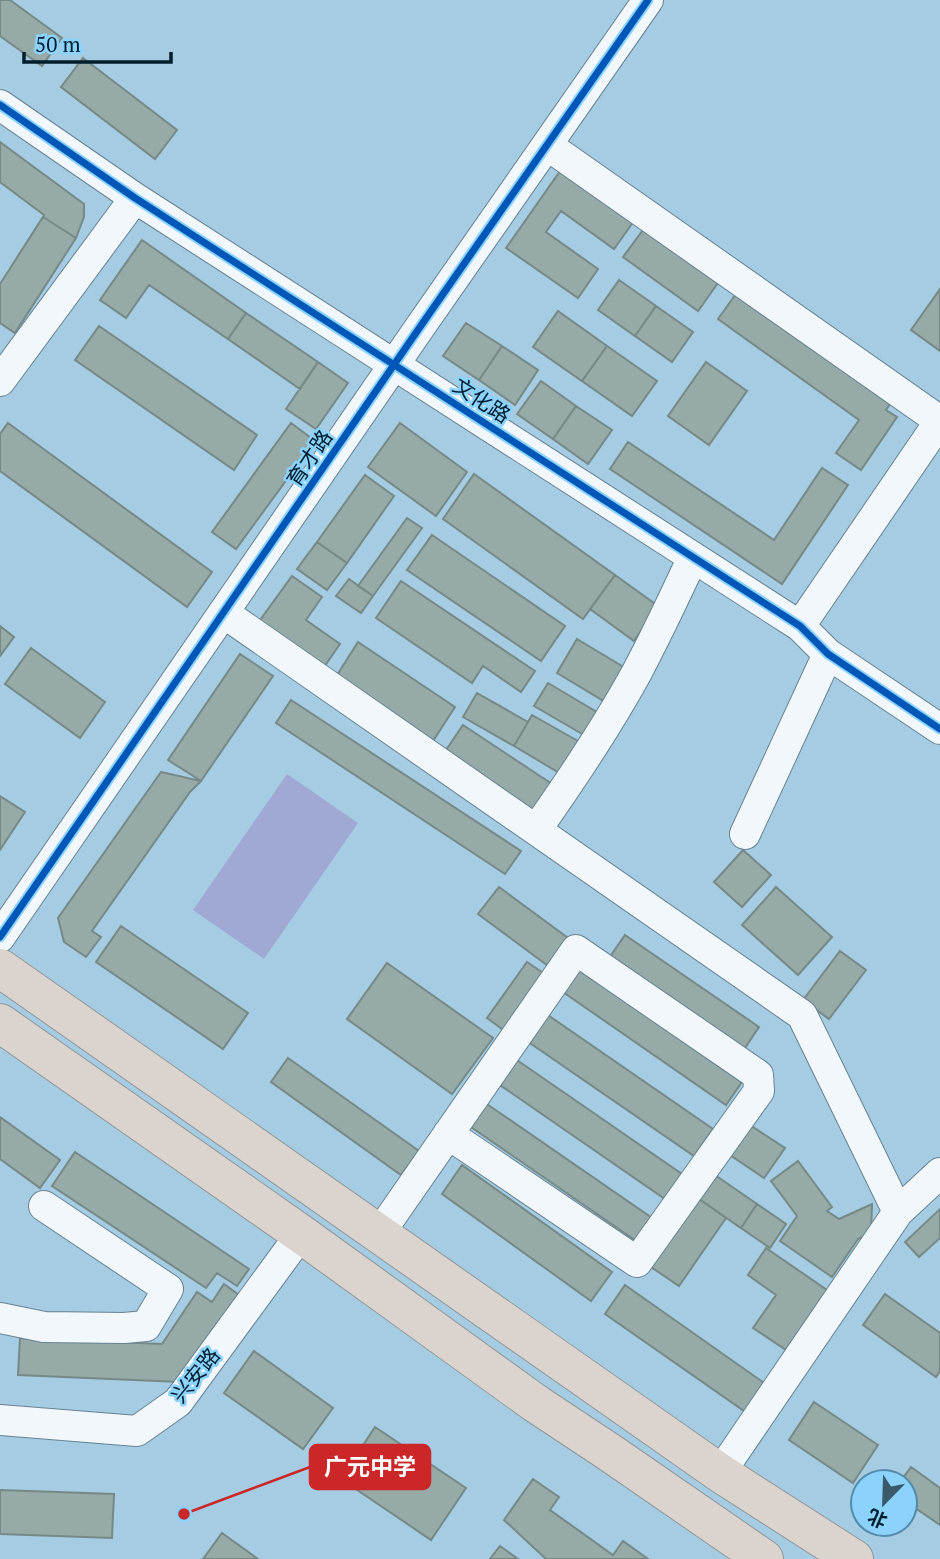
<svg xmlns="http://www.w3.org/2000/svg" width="940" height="1559" viewBox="0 0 940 1559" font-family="'PT Serif','Noto Sans SC',serif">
<rect width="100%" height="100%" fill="#a5cce2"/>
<!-- green -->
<path fill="#a0a9d4" d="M287,774l71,49 -94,136 -71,-49z"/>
<!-- building -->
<path fill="#96aaa7" stroke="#768986" stroke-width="2" d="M0,0h10l52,38 -20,28 -42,-30z
M83,58l94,72 -22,29 -94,-72z
M0,142l84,62v13l-8,21 -33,-21 1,-2 -44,-33z
M563,167l73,51 -22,31 -53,-38 -15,21 52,37 -20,29 -72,-50z
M43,217l33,21 -61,95 -15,-10v-39z
M646,226l74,54 -22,31 -75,-54z
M142,240l104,73 -18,26 -79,-54 -23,33 -26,-18z
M619,280l37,26 -21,30 -37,-26z
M940,289v62l-29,-21z
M736,294l154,110 -4,6 11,7 -36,53 -25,-17 23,-33 -141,-101z
M656,306l37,26 -21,30 -37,-26z
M558,311l49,35 -25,35 -49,-34z
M246,313l72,49 -18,27 -72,-50z
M466,323l36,23 -23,34 -36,-24z
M99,326l158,109 -23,35 -159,-110z
M502,346l36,24 -23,35 -36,-25z
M607,346l50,35 -25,35 -50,-35z
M318,362l30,21 -32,46 -30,-20z
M706,362l41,29 -38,54 -41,-29z
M541,381l35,25 -23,33 -36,-25z
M576,406l36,24 -24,34 -35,-25z
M8,423l204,149 -25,35 -187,-136v-37z
M291,423l24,18 -79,108 -24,-17z
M400,423l67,49 -31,44 -68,-49z
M628,442l146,98 48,-72 26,17 -66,99 -172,-115z
M474,474l141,101 -32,44 -140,-100z
M365,475l29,21 -47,67 -30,-21z
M407,518l15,10 -49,68 -15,-10z
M432,535l133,91 -24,35 -134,-91z
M317,542l30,21 -20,27 -30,-21z
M615,575l43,31 -24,35 -44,-32z
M292,576l30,21 -16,23 34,24 -21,30 -64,-47z
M349,579l24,17 -12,17 -25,-17z
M401,581l134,90 -14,21 -38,-26 -11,17 -96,-65z
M0,626l14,11 -14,19z
M577,639l50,30 -20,34 -50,-30z
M358,642l97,65 -24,37 -97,-64z
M31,648l74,54 -25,36 -75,-54z
M240,654l33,22 -72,105 -33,-21z
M548,683l54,32 -13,23 -55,-32z
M477,693l51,29 -14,24 -51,-29z
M291,700l230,151 -16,23 -229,-151z
M532,715l53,30 -19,32 -52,-31z
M463,725l92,61 -19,28 -92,-61z
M161,772l40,9 -11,11 -98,139 9,6 -15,20 -22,-15 -6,-24z
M0,796l25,16 -25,38z
M743,850l28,25 -29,32 -28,-25z
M499,887l69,51 -21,27 -69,-51z
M776,887l56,50 -34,38 -56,-50z
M121,926l127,87 -25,36 -127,-87z
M625,935l134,92 -18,27 -134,-93z
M840,951l26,19 -37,49 -26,-19z
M527,962l22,15 -40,57 -22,-16z
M387,963l106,75 -41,56 -105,-75z
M578,964l166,115 -18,26 -166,-115z
M542,1011l171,118 -19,27 -170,-117z
M288,1058l131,93 -18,24 -130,-93z
M514,1058l168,116 -17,25 -168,-116z
M484,1102l171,118 -16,23 -171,-118z
M0,1117l60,43 -20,28 -40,-29z
M750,1125l35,23 -21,30 -34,-23z
M75,1152l174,117 -12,17 -20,-13 -11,15 -154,-102z
M798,1161l34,46 -5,4 12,8 33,-15 -1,29 -13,6 -26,38 -52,-36 17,-25 -26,-35z
M462,1165l150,107 -21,29 -149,-107z
M712,1173l45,31 -16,24 -46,-32z
M695,1196l31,22 -47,68 -31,-21z
M757,1204l29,20 -16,24 -29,-20z
M940,1209v29l-21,19 -14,-15z
M766,1248l61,42 -41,60 -33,-22 23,-33 -28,-20z
M224,1284l15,11 -59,87 -162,-7 2,-37 142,6 35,-52 15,10z
M625,1285l142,100 -20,28 -142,-99z
M885,1294l55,39v38l-4,6 -73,-52z
M254,1351l79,57 -30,41 -79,-56z
M814,1402l64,43 -25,38 -64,-43z
M375,1427l91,61 -35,52 -90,-61z
M911,1467l29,21v37l-35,-24v-19h-5z
M533,1479l26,18 -9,13 63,45 10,-14 25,18h-102l-42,-39z
M0,1490l114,4 -2,44 -112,-4z
M222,1533l36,26h-55z
M500,1546l18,13h-28z"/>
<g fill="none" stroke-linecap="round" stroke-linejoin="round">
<!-- minor casing -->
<g stroke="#668292" stroke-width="32">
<path id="minor" d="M0,105l135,93 665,428 28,28 112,75
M547,145l393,276
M0,381l135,-183
M224,613l578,402 96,197
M800,626l140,-205
M536,830c36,-51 71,-103 101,-158 20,-38 38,-76 56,-115
M745,834l83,-180
M0,937l420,-610 228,-327
M379,1234l197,-284 182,125 1,16 -122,171 -189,-128
M0,1318l44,9 80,1 22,-2 22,-37 -124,-83
M0,1420l137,11 41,-29 123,-168
M720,1473l178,-261 42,-39"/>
</g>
<!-- highway casing -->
<g stroke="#919798" stroke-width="40">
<path id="highway" d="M0,968l720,505 134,86
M0,1023l301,211 234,169 74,49 155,107"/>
</g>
<!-- minor -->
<use href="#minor" stroke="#f2f7fb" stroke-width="30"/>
<!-- highway -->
<use href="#highway" stroke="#dbd4ce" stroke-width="38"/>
<!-- cycleway casing -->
<g stroke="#8bd2fc" stroke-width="11">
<path id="cycleway" d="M0,105l135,93 665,428 28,28 112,75
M0,937l420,-610 228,-327"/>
</g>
<!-- cycleway -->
<use href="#cycleway" stroke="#0057b8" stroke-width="7"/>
</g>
<g text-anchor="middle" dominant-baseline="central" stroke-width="5" stroke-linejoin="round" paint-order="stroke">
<!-- street labels -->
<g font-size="21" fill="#001d2c" stroke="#8bd2fc">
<text transform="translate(482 400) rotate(33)">文化路</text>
<text transform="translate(309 458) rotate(-56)">育才路</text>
<text transform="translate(195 1375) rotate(-51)">兴安路</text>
</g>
</g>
<!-- callouts -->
<path fill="none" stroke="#cb2728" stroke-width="2.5" d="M184 1514L310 1467"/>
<circle fill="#cb2728" stroke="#8bd2fc" stroke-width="2.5" cx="184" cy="1514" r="7"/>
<rect fill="#cb2728" stroke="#cb2728" stroke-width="2.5" x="310" y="1445" width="120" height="44" rx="7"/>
<g font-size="23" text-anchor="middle" font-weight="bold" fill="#fff">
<text x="370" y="1475">广元中学</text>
</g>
<!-- north arrow -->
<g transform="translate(884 1503) rotate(203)"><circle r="33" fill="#8bd2fc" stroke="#538aa9" stroke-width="2"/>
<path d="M0-5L12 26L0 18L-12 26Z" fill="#3a5a6c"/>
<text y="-10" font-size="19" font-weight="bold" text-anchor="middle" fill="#001d2c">北</text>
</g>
<!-- scale -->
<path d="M24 52v10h147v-10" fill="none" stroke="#001d2c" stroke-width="3.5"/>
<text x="35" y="52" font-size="21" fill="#001d2c" stroke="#8bd2fc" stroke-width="5" paint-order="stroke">50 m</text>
</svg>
